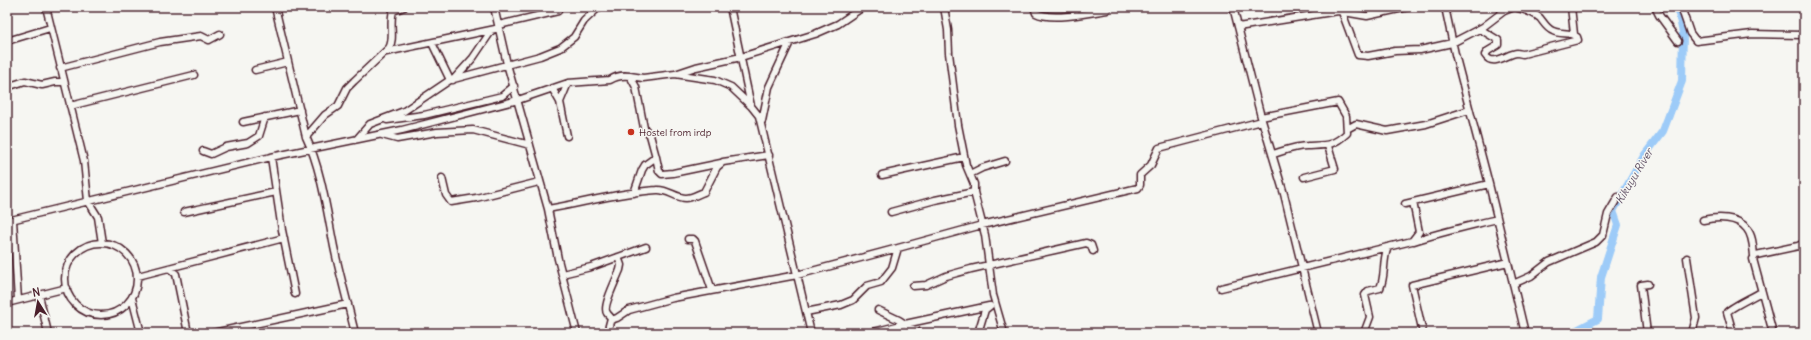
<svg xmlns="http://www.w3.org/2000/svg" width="1811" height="340" viewBox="0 0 1811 340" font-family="Delius,sans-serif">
<rect width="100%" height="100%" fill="#f6f6f2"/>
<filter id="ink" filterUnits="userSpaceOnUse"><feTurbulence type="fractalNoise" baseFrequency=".025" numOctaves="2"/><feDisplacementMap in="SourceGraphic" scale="8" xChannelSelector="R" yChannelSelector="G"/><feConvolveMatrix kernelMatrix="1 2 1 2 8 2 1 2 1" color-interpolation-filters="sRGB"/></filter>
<g filter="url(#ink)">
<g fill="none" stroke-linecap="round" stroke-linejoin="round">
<!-- river -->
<path stroke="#9dcbf8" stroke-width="8" d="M1571,333l27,-14 3,-42 17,-52 -5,-14 31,-55 19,-25 19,-50 1,-48 -4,-19 -5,-7"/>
<!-- minor casing -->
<g stroke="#4a1f2b" stroke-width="9">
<path id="minor" d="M46,7l38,154 4,40 10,16 4,26
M275,7l31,130c15,31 21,75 28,110 6,29 14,57 21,86
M494,7l13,57 41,145 10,50 19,74
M730,7l21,99 8,10 52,217
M944,7l4,23 1,23 9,72 8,40 8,19v8l11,43 8,60 11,38
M1034,7l2,6c15,8 54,0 71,-3
M1233,7l28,110 23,77 34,139
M1445,7l10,47 34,130 36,149
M1571,7l3,27
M1655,7l4,8 19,26
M1681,7l9,26 6,8 56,-7 52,1
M1342,12l16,43 10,1 27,-5 25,-1 32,-7 31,-16 21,-16 10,-4
M499,25l59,-14
M1238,27l100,-16 29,5 41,-9
M1480,29l18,11v5l-10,6 -3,4c8,13 23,-2 32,-2 2,0 4,1 6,1l55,-14 -1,-3c-7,-6 -16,-2 -24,-6 -6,-2 -9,-8 -13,-13 -7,-6 -18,-9 -26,-11
M7,41l43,-13
M386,52l114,-24
M60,68l100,-26 41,-6 8,4 11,-6
M255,70l33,-8
M675,74l21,-7 45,-10 74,-23 23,-10 25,-17
M630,76l13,2 32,-4 40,6 16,7 20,19
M450,80l90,-24 20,-8 14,-11 10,-16 15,-14
M453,80l20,-22 19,-28
M7,87l18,-6 17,4 13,-3h9
M552,88l8,14 7,34
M560,102l8,-19
M70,106l124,-31
M1261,117l77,-15 8,14 1,17c-15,14 -22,12 -40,13 -11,0 -24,5 -34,8
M387,120l37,-5 78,-19 12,-10
M762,121l7,-34 21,-45
M243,122l57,-12
M1347,129l9,-5 31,7 39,-7 43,-14
M382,135l15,4 40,-7 36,-2 57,15
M306,137l19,-22 13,-9 9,-18 7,-7 35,-33c6,-9 0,-24 4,-37l11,-4
M357,139l13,-15 34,-13 46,-31 -18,-37
M203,151l8,3 15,-7 22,-4 11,-7 6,-19
M271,157l11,73 13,64
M656,157l3,14 3,3 11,-1 48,-10
M970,174l12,-6 23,-7
M882,175l82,-18
M1304,177l31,-8 -7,-23
M442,178l4,17 5,7 25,-4 63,-16
M1405,204l84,-20
M548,209c36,-6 72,-17 109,-19 10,-1 19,8 29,8 6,0 12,-4 18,-6l13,-25 6,-5 46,-7
M184,212l92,-20
M891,212l44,-12 39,-8
M13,220l5,80
M1703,220c14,-3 35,-4 44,9 6,7 6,18 7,27
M7,221l264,-64 131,-27 116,-30 50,-17 42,-3c6,-4 13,-5 20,-4l6,11 8,41 6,7 6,22 -11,8 -3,5 -8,23
M688,239h5l2,2 17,49
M1414,241c27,-9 55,-15 83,-22
M65 279a36 36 0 1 1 72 0a36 36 0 1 1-72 0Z
M1687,258l9,60 -4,15
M169,268l7,6 12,59
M562,274l29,-7 55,-20
M138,276l146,-38
M1513,284l18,-8 18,-14 47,-20 7,-7 5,-21 10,-17
M913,286l13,-1 20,-9 25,-7 115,-26 5,2 2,6
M1221,288l191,-47 7,-9 -6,-30
M39,295l9,38
M132,298l9,35
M7,303l60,-15
M878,310l21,10 20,13
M806,312l35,-7 12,-5 14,-14 14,-4 11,-14 6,-20 84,-23 156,-37 2,-3v-10l11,-10 8,-17 103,-27
M611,320l6,-2 12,-8 44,-12 124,-23 101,-27
M230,330l18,3
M213,333l135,-29
M607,333l4,-15c-1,-2 -3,-3 -4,-5 -5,-6 10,-35 13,-43l1,-5 -3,-8
M869,333l36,-9 84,-18
M978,333l7,-23 5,-4
M1364,333l6,-16 -5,-22 3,-4 12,-3c6,-13 2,-28 8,-41
M1423,333l-11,-48 96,-23
M1647,333l-6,-48 7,-1
M1733,333l-6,-21c6,-6 26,-15 34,-20
M1773,333l-20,-74 3,-4 42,-9 6,-3"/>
</g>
<!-- minor -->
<use href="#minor" stroke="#f6f6f2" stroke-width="6"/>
</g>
</g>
<!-- markers -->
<circle fill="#c8321e" stroke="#f6f6f2" stroke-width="1.5" cx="631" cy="132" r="4"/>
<g text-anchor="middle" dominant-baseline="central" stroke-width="3" stroke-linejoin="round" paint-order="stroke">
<!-- poi labels -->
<g font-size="10" fill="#4a1f2b" stroke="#f6f6f2" text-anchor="start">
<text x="639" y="132">Hostel from irdp</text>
</g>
<!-- water labels -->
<g font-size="11" font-style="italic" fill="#635368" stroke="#f6f6f2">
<text transform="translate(1634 176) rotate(-59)">Kikuyu River</text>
</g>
</g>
<!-- margin -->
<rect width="1811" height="340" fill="none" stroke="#f6f6f2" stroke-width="24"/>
<rect x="12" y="12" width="1787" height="316" fill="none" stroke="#4a1f2b" stroke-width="1.5" filter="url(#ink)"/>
<!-- north arrow -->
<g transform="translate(38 302) rotate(349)" stroke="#f6f6f2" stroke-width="3" paint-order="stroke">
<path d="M0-3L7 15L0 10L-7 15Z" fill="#4a1f2b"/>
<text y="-6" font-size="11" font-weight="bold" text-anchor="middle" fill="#4a1f2b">N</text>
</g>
</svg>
